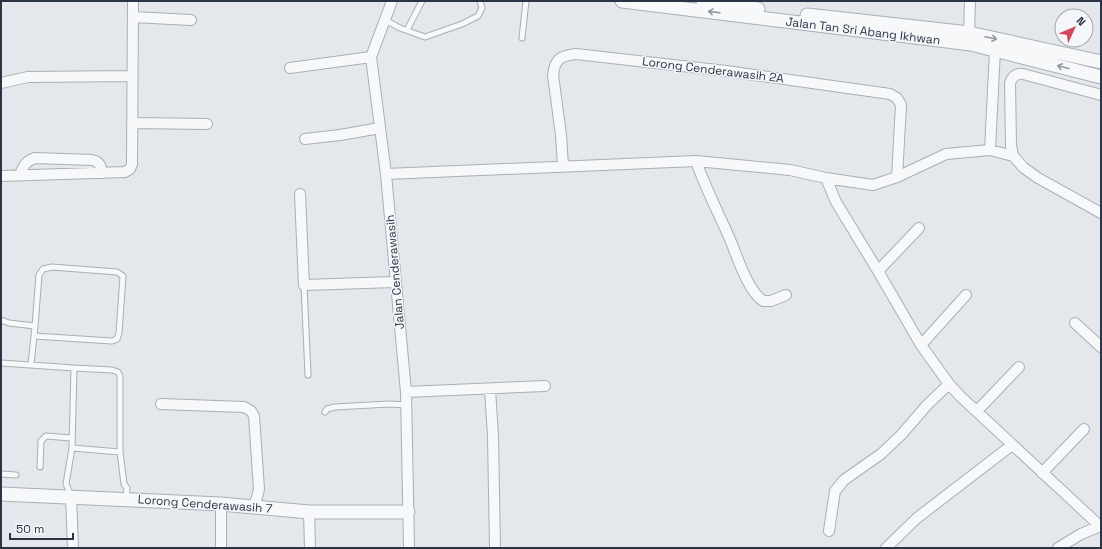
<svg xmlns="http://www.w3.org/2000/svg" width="1102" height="549" viewBox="0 0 1102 549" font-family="'Space Grotesk',sans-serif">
<rect width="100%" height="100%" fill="#e4e7ec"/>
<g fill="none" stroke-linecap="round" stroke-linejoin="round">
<!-- service casing -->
<g stroke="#a9aeb7" stroke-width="7">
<path id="service" d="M385,20l15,8 25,9 37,-13 16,-8 4,-8 -2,-7
M407,30l15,-29
M522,38l4,-37
M304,285l4,90
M1,320l8,3 26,3
M1,363l73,5 -2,80 -6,36 5,12
M31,365l4,-39 4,-51 4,-6 9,-2 65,5 6,4 -4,57 -2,6 -5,2 -78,-5
M74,368l38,2 6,2 2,4v76l4,32 3,4 -1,11
M325,412l2,-3 8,-2 54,-3 18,1
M72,448l48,4
M40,467l1,-26 5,-5 25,2
M1,474l15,1"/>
</g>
<!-- minor casing -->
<g stroke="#a9aeb7" stroke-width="12">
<path id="minor" d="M392,1l-21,56 15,117 20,218 3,156
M133,17l58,3
M969,33l1,-32
M290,68l81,-11
M1,83l27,-6 104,-1
M1101,95l-78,-21c-7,-1 -11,3 -13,9l1,62 2,11 11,12 14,10 63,35
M133,123l74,1
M305,139l35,-4 40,-7
M990,150l5,-100
M696,161c9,26 22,51 33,76 8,18 18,53 34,64h8l15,-6
M563,166l-2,-31 -8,-60c2,-17 8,-19 23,-21l150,17 164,23 7,4 4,7 -4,72
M386,174l310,-13 94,9 36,8 47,7 24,-8 49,-23 44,-4 23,6
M20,175c3,-9 6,-14 15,-17l57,2c8,2 9,6 10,13
M1,176l124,-4 5,-3 2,-5 1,-163
M826,178l10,24 42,69 43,74 28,39 11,12 140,130
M300,194l4,91 91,-3
M878,271l41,-43
M1075,323l26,24
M921,345l45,-50
M490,389l3,47 2,112
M406,392l139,-6
M161,404l83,3 7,4 3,5 5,73 -3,12 -4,5
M977,411l42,-44
M1042,473l42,-44
M71,497l2,51
M309,512l1,36
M829,531l6,-40 9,-11 37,-26 21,-20 25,-29 22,-21
M221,548v-44
M886,548l31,-30 95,-73
M1058,548l23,-14 20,-8"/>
</g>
<!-- tertiary casing -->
<g stroke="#a9aeb7" stroke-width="15">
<path id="tertiary" d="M622,1l349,43 130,33
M703,1l55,8
M807,15l162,18 132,29
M1,494l220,10 88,8h99"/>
</g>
<!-- service -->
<use href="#service" stroke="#f7f8fa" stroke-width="5"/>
<!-- minor -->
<use href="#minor" stroke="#f7f8fa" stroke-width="10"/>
<!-- tertiary -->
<use href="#tertiary" stroke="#f7f8fa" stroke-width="13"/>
</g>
<!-- one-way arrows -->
<defs><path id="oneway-shaft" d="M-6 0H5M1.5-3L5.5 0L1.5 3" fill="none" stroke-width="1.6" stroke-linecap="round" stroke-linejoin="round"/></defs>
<g stroke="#9196a0">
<use href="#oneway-shaft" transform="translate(714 12) rotate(-173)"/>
<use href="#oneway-shaft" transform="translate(991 38) rotate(12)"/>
<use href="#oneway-shaft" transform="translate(1063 67) rotate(-166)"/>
</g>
<g text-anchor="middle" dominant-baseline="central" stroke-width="3" stroke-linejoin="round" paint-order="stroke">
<!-- street labels -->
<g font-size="12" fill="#2b3445" stroke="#f4f6f9">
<text transform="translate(863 31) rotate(7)">Jalan Tan Sri Abang Ikhwan</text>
<text transform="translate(713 70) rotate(7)">Lorong Cenderawasih 2A</text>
<text transform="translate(395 272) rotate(-95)">Jalan Cenderawasih</text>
<text transform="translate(205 504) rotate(4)">Lorong Cenderawasih 7</text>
</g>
</g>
<!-- border -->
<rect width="1102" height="549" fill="none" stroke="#2b3445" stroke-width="4"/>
<!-- north arrow -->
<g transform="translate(1074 28) rotate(46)"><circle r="19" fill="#f4f6f9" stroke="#a4a8b1"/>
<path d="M0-3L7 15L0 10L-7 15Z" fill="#d1495b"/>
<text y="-6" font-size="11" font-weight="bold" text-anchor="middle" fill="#2b3445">N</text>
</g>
<!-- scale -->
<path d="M10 533v6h63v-6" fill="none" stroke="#2b3445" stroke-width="2"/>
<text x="16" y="533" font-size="12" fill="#2b3445" stroke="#f4f6f9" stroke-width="3" paint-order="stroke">50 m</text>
</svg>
